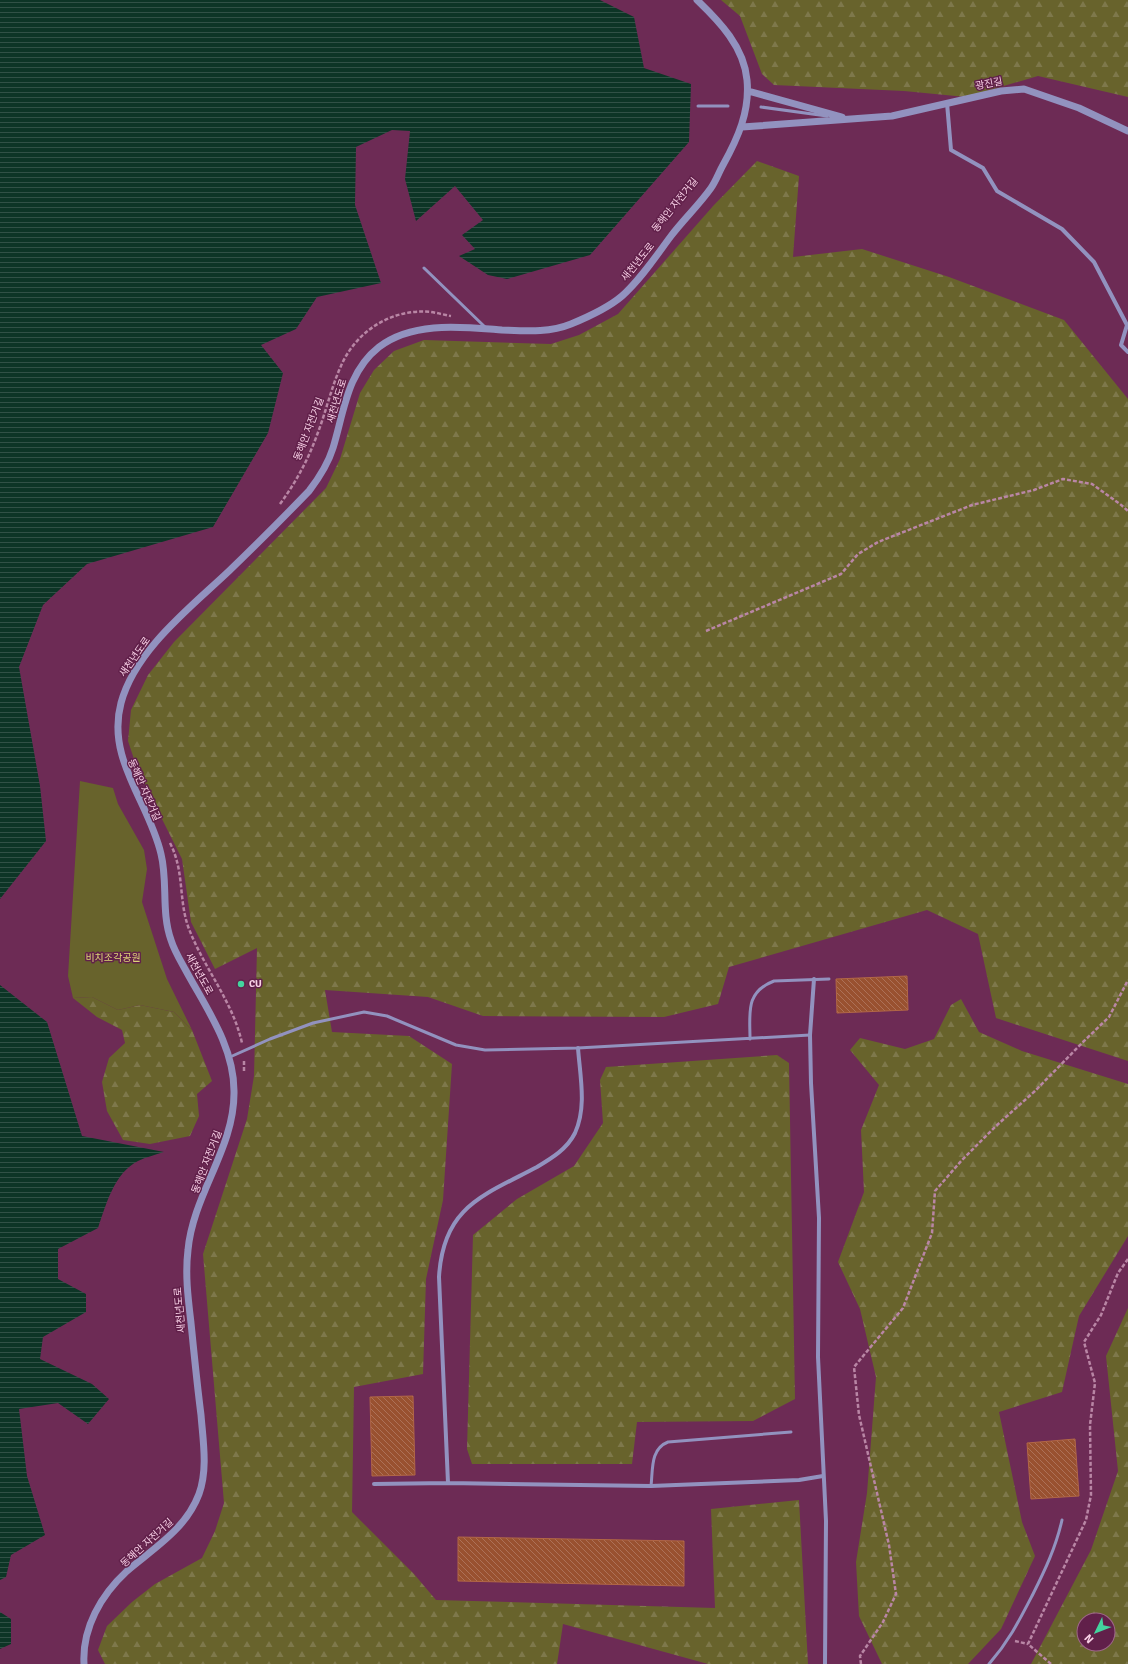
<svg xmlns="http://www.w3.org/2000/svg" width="1128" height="1664" viewBox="0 0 1128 1664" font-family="Signika,'Noto Sans KR',sans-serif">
<defs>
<pattern id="forest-firs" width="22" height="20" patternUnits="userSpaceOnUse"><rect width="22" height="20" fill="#68632c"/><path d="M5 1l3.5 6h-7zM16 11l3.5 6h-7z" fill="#7e784b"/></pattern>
<pattern id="water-rules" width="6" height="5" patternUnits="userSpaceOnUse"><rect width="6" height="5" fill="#0d3526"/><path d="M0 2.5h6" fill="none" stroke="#315146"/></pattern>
<pattern id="building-back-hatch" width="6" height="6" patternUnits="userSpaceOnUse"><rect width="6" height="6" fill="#995130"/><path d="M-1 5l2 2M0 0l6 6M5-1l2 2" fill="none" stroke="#ad7158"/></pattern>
</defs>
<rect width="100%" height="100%" fill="#6d2b55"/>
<!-- forest -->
<path fill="url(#forest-firs)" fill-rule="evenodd" d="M721,0h407v97l-90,-21 -72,21 -62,-6 -130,-6 -12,-11 -22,-58z
M757,161l42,15 -6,81 69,-8 87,28 115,43 64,79v662l-132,-43 -18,-84 -51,-24 -198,57 -11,37 -54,13 -181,-1 -55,-19 -103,-7 7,42 77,4 43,28 -9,136 -17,79 -3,95 -69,13 -2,125 62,62 22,26 279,8 -4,-99 88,-9 9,164h-100l-145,-40 -6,40h-452l-7,-14 9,-24 25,-24 23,-18 47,-26 13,-27 9,-28 -21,-249 44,-135 7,-43 3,-128 -42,21 -24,-47 -9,-63 -44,-88 -10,-30 3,-31 17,-35 26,-33 152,-154 14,-29 20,-66 14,-23 20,-19 30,-11 127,4 28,-9 39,-21 96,-109z
M92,997l26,13 22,-5 34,7 18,18 20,51 -15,13 2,22 -9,20 -40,8 -27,-4 -16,-29 -5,-29 7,-24 16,-15 -3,-13 -25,-13 -24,-19z
M961,999l18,33 43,19 106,33v152l-49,80 -17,76 -63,20 23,110 13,34 -34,73 -33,35h-86l-23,-48 -3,-54 11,-69 9,-116 -16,-68 -22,-47 26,-70 -3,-62 18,-45 -29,-35 10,-12 45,11 29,-10 17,-34z
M777,1055l12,8 6,336 -42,22 -116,1 -5,42h-160l-5,-15 6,-214 44,-36 57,-33 29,-43 -3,-43 6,-13z
M1128,1308v356h-97l60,-114 27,-79 -12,-115zM1084,1620h24v24h-24z"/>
<!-- park -->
<path fill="#68632c" d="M80,781l33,7 5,16 26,46 3,19 -5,33 25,77 25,51 -18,-18 -34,-7 -22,5 -26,-13 -19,1 -5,-22z"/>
<!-- water -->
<path fill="url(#water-rules)" d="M0,0h600l34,17 10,51 47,16 -2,58 -99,113 -83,24 -19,-4 -29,-19 16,-7 -13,-14 21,-15 -28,-34 -39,35 -11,-42 5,-48 -18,-1 -36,17 -1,58 26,78 -64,14 -21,32 -35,16 22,28 -15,60 -55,94 -126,37 -44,41 -24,62 21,119 6,55 -46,58z
M0,985l47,37 35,114 82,16c-9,3 -18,5 -26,9 -24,12 -32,44 -40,67l-40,21v30l28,15v18l-43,25 -3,22 52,25 17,15 -21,25 -30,-21 -39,6 8,67 18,59 -34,20 -5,22 -6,3z
M0,1612l11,7v25l-11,5z"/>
<!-- building -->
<path fill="url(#building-back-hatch)" stroke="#b26746" d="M907,976l1,34 -71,3 -1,-34z
M413,1396l2,79 -43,1 -2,-79z
M1075,1439l4,57 -48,3 -4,-56z
M458,1537l226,4v45l-226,-5z"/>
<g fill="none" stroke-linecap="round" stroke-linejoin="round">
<!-- path -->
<path stroke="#b986a5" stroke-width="2.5" stroke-dasharray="4 2" stroke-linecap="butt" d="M280,504c16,-22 28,-44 37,-69 9,-23 14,-47 24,-69 15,-35 51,-58 90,-54 7,1 14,3 20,4
M706,631l135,-57 17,-20 20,-12 94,-37 62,-15 29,-11 29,5 28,20 8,7
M170,843c15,29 8,57 19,86 15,39 44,73 53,114
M244,1071v-11
M1015,1641l13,3
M861,1664l-1,-8 23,-34 13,-28 -7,-49 -30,-130 -5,-48 49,-59 29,-75 3,-42 27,-31 34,-34 39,-35 48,-49 26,-25 19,-37
M1051,1664l-23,-20 58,-124 5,-25 -1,-70 5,-42 -11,-41 17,-27 17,-42 10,-14"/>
<!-- service -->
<path stroke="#9292bf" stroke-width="3" d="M698,106h30
M761,107l66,9
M424,268l61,59
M750,1039c0,-26 -5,-47 24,-58l55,-2
M230,1057l40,-18 43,-16 51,-11 23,4 69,29 29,5 93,-2 232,-13
M651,1486c2,-16 -1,-37 17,-44l123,-10
M989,1664c20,-23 30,-43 44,-70 12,-24 23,-47 29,-74"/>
<!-- minor -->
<path stroke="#9292bf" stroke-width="4" d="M947,103l4,47 32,18 14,23 65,38 32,33 33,63 -6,20 7,7
M814,979l-4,56 1,48 8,135 -1,139 8,164 -1,143
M448,1483l-9,-206c4,-70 43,-81 98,-110 15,-9 30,-18 38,-34 12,-26 5,-57 3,-85
M374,1484l74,-1 203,3 148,-6 24,-4"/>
<!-- tertiary -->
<path stroke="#9292bf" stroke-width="7" d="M748,91l94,26
M742,127l150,-11 109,-25 23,-2 55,19 49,23
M84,1664c-2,-36 17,-69 43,-93 27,-23 59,-42 72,-77 9,-25 4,-53 2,-79 -4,-31 -7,-62 -10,-92 -3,-25 -6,-49 -3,-73 5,-56 47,-102 46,-159 0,-45 -28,-83 -49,-122 -5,-9 -11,-19 -14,-29 -10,-28 -3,-58 -10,-86 -12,-52 -55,-95 -40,-151 14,-53 70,-96 108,-132 27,-26 54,-53 80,-80 10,-13 19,-27 24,-43 11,-36 14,-76 46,-101 34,-26 83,-20 123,-17 24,1 47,3 69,-6 17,-7 37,-16 51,-28 19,-17 34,-40 49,-60 12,-16 28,-31 40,-48 5,-7 8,-16 12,-23 15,-27 27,-54 24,-85 -3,-33 -27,-58 -50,-80"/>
</g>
<!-- markers -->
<circle fill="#44d49f" stroke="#61204a" stroke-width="1.5" cx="241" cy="984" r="4"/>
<g text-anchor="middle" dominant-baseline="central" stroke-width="3" stroke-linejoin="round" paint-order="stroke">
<!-- street labels -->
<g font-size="10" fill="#f9d1e7" stroke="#61204a">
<text transform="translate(989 84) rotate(-11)">광진길</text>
<text transform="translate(675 205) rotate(-51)">동해안 자전거길</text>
<text transform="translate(638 262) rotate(-51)">새천년도로</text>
<text transform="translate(337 401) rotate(-73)">새천년도로</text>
<text transform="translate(309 429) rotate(-69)">동해안 자전거길</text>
<text transform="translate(135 657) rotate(-55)">새천년도로</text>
<text transform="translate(144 790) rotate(66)">동해안 자전거길</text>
<text transform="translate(199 974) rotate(61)">새천년도로</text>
<text transform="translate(207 1162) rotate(-69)">동해안 자전거길</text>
<text transform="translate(180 1310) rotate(-95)">새천년도로</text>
<text transform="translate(147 1543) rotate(-42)">동해안 자전거길</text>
</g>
<!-- park labels -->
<g font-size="10" fill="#dcd576" stroke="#61204a">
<text x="113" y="958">비치조각공원</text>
</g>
<!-- poi labels -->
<g font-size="10" font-weight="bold" fill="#f9d1e7" stroke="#61204a" text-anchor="start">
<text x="249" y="984">CU</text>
</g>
</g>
<!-- north arrow -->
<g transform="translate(1096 1632) rotate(227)"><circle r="19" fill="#61204a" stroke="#9e6789"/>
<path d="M0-3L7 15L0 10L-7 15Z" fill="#44d49f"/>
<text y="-6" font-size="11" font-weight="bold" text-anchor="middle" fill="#f9d1e7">N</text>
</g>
</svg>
